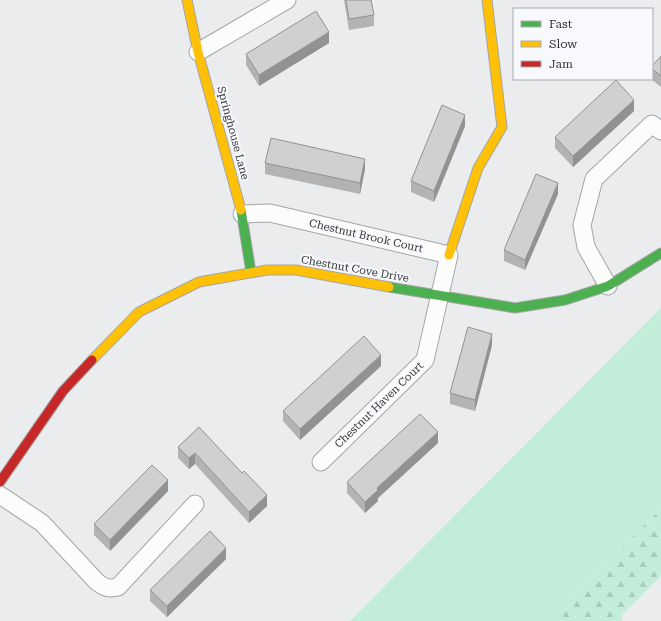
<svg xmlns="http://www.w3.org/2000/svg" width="661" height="621" viewBox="0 0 661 621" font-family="'Roboto Serif',serif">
<defs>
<pattern id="forest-firs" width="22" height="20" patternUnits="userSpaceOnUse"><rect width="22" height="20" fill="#c2edd9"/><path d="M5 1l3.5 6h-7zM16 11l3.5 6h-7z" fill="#a7ccbb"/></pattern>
</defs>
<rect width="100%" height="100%" fill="#ebecee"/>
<!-- green -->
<path fill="#c2edd9" d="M661,308v201l-114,112h-197z"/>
<!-- forest -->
<path fill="url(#forest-firs)" d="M661,509v67l-39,39v6h-75z"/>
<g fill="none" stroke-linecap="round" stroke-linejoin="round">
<!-- street casing -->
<g stroke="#a4a5a6" stroke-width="19">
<path id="street" d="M198,52l89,-52
M242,214l28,-1 179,42 -24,105 -104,102
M608,286l-22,-39 -4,-22 12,-46 58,-55 9,7
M0,495l42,28 55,59c8,6 12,7 21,5l77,-83"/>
</g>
<!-- fast casing -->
<g stroke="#a4a5a6" stroke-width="11">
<path id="fast" d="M241,210l10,62
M389,287l126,21 50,-8 43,-14 53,-33"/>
</g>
<!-- slow casing -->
<g stroke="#a4a5a6" stroke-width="11">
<path id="slow" d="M187,0l11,52 43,158
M449,255l29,-87 24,-41 -15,-127
M92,360l47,-48 60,-30 68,-12h29l93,17"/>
</g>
<!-- jam casing -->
<g stroke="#a4a5a6" stroke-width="11">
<path id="jam" d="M0,482l63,-91 29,-31"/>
</g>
<!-- street -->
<use href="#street" stroke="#fcfcfc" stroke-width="17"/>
<!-- fast -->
<use href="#fast" stroke="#4caf50" stroke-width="9"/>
<!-- slow -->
<use href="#slow" stroke="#ffc107" stroke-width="9"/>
<!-- jam -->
<use href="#jam" stroke="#c62828" stroke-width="9"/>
</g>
<!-- wall -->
<path fill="#b3b3b4" d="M344,0h27l3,15v11l-25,4z
M329,43l-70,43 -13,-21v-11z
M661,56v31l-10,-8h1v-13z
M634,111l-61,56 -18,-19v-11z
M465,126l-31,76 -23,-10v-11z
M265,163l100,6 -5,25 -95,-20z
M558,194l-33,76 -21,-9v-11z
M492,345l-17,66 -25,-7v-11z
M381,366l-81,74 -17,-19v-10z
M199,427l68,79 -18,17 -54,-59 -6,5 -11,-11v-11z
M438,443l-60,55v3l-13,12 -18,-20v-11z
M168,491l-58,60 -16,-16v-11z
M226,559l-59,58 -17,-16v-11z"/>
<!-- shaded-wall -->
<path fill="#929292" d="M329,32v11l-70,43v-11z
M634,100v11l-61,56v-11z
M465,115v11l-31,76v-11z
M365,159v10l-5,25v-11z
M558,183v11l-33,76v-10z
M492,334v11l-17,66v-11z
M381,355v11l-81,74v-11z
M438,432v11l-60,55v3l-13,12v-11l12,-14z
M195,453v11l-6,5v-11z
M168,480v11l-58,60v-11z
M267,495v11l-18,17v-11z
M226,548v11l-59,58v-11z"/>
<!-- building -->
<path fill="#d0d0d1" stroke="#929292" d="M346,0h25l3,15 -25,4z
M316,11l13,21 -70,43 -13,-21z
M661,56v20l-9,-7v-3z
M616,80l18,20 -61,56 -18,-19z
M442,105l23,10 -31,76 -23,-10z
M271,138l94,21 -5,24 -95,-20z
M536,174l22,9 -33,77 -21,-10z
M468,327l24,7 -17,66 -25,-7z
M364,336l17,19 -81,74 -17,-18z
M420,414l18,18 -61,56 1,2 -13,12 -18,-20z
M199,427l43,46 2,-2 23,24 -18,17 -54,-59 -6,5 -11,-11z
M152,465l16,15 -58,60 -16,-16z
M210,531l16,17 -59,58 -17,-16z"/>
<g text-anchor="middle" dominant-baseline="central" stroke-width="4" stroke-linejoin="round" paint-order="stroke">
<!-- street labels -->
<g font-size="11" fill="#363738" stroke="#f7f9fd">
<text transform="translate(233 133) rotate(75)">Springhouse Lane</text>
<text transform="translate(366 236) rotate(13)">Chestnut Brook Court</text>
<text transform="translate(355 269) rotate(10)">Chestnut Cove Drive</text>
<text transform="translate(379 405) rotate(-44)">Chestnut Haven Court</text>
</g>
</g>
<!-- legend -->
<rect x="513" y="8" width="140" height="72" fill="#f7f9fd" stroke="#aaabae"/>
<rect x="521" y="21" width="20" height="6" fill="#4caf50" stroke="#aaabae"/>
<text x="549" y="28" font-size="12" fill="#363738">Fast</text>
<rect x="521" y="41" width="20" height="6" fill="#ffc107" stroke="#aaabae"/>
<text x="549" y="48" font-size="12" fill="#363738">Slow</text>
<rect x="521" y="61" width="20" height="6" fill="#c62828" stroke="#aaabae"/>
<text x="549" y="68" font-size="12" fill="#363738">Jam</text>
</svg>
